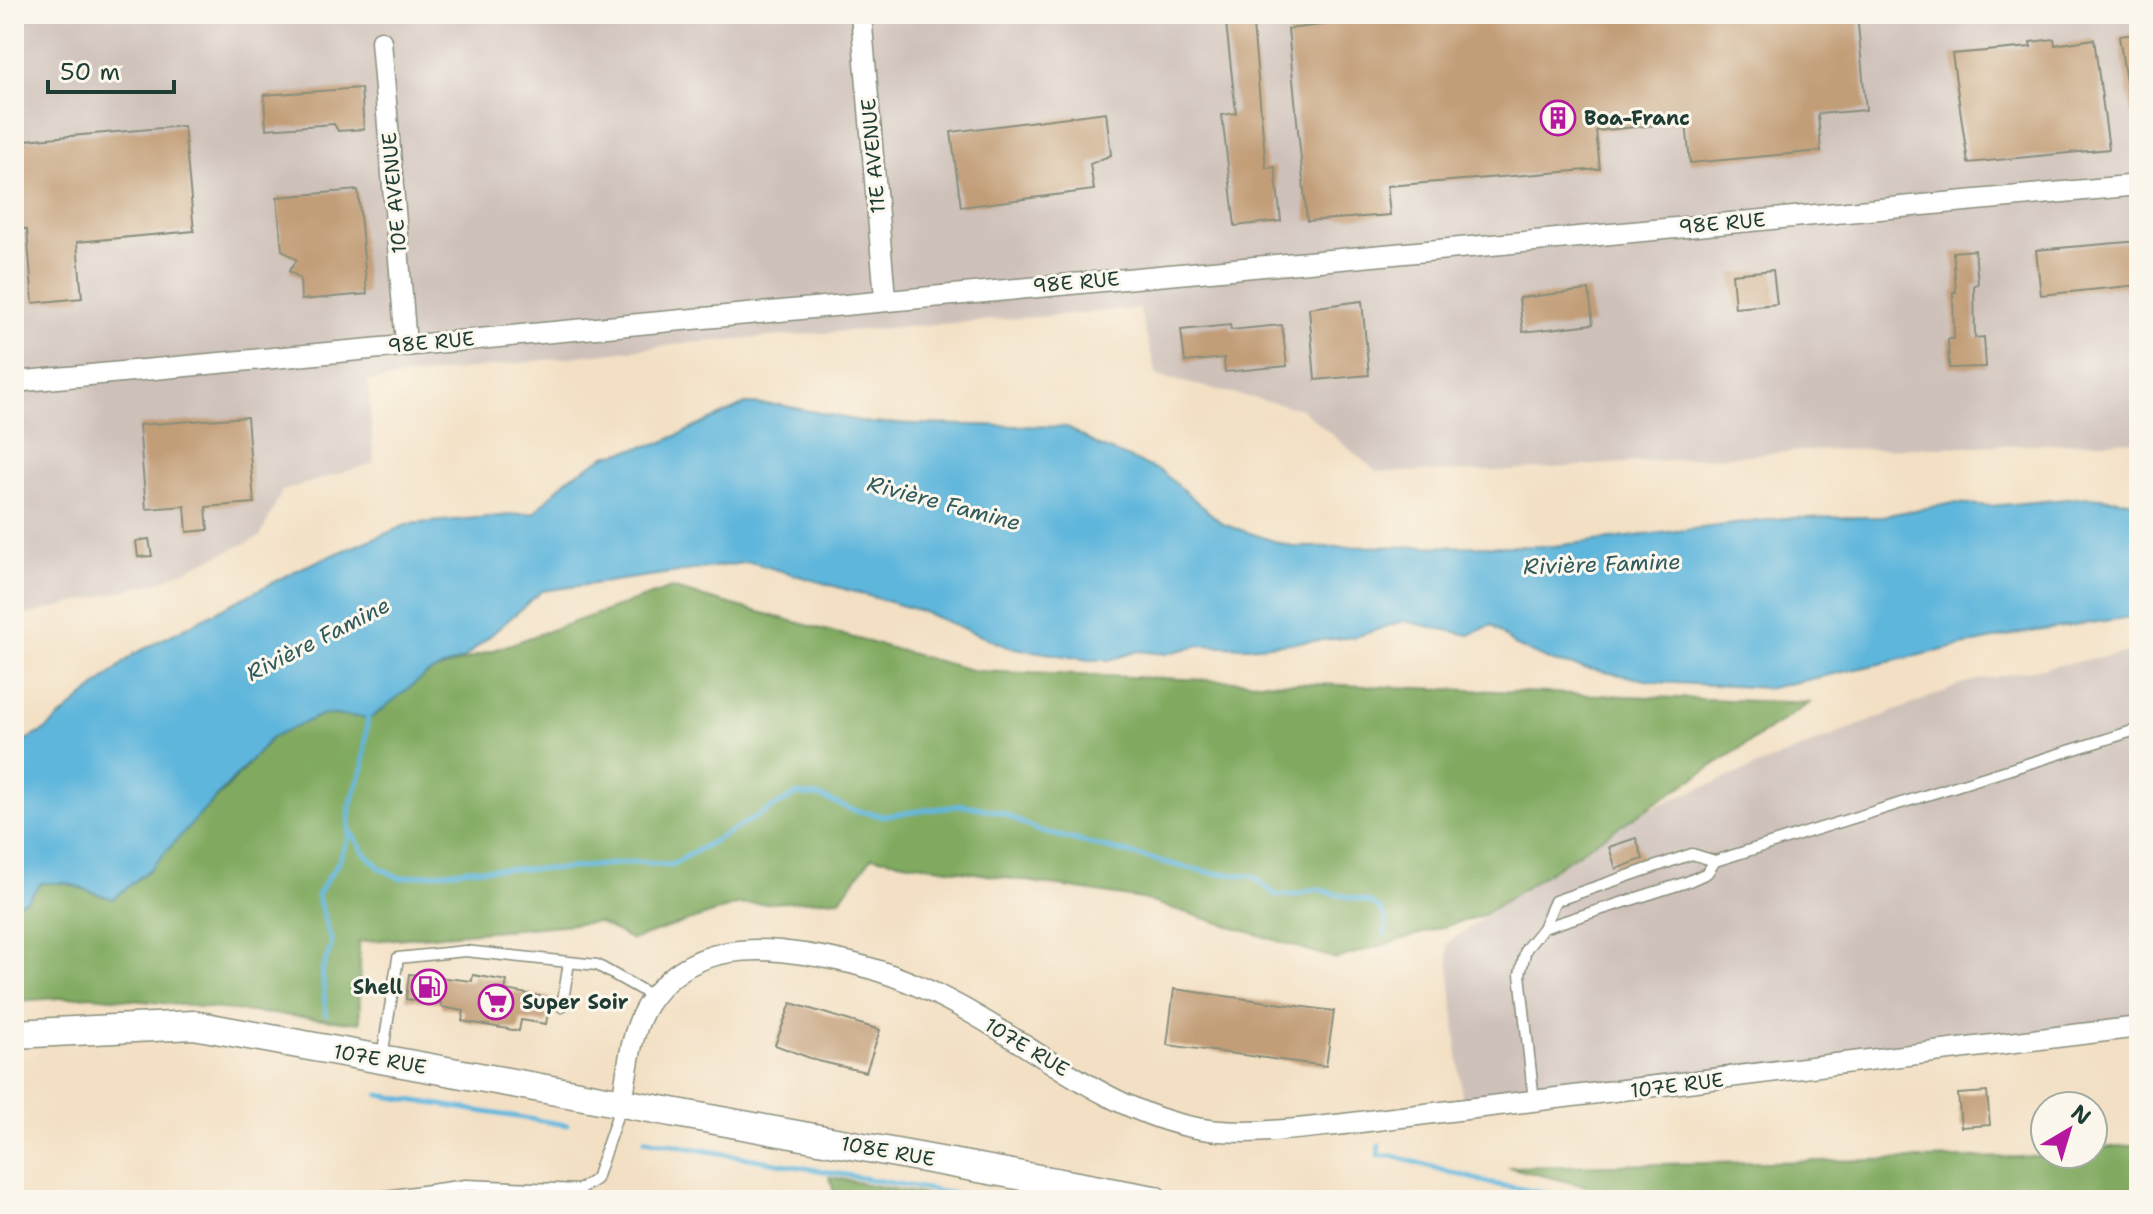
<svg xmlns="http://www.w3.org/2000/svg" width="2153" height="1214" viewBox="0 0 2153 1214" font-family="'Shantell Sans',sans-serif">
<rect width="100%" height="100%" fill="#fbf7ec"/>
<filter id="ink" filterUnits="userSpaceOnUse"><feTurbulence type="fractalNoise" baseFrequency=".0125" numOctaves="2"/><feDisplacementMap in="SourceGraphic" scale="16" xChannelSelector="R" yChannelSelector="G"/><feConvolveMatrix kernelMatrix="1 2 1 2 8 2 1 2 1" color-interpolation-filters="sRGB"/></filter>
<filter id="wash" filterUnits="userSpaceOnUse"><feTurbulence type="fractalNoise" baseFrequency=".006" numOctaves="4" result="noise"/><feDisplacementMap in="SourceGraphic" scale="32" xChannelSelector="R" yChannelSelector="G"/><feGaussianBlur stdDeviation="1.8" result="paint"/><feColorMatrix in="noise" values="0 0 0 0 0 0 0 0 0 0 0 0 0 0 0 0 0 1.4 0 .05"/><feComposite in="paint" operator="in"/></filter>
<g filter="url(#wash)">
<rect width="100%" height="100%" fill="#f3e0c4"/>
<!-- industrial -->
<path fill="#cec1ba" d="M14,14h2125v427l-333,10 -299,20 -130,1 -76,-63 -144,-33 -18,-67 -448,34 -323,38 6,82 -92,28 -22,46 -101,45 -145,36z
M2139,650v372l-676,85 -16,-163 161,-119 360,-143z"/>
<!-- forest -->
<path fill="#81aa61" stroke="#50744a" stroke-width="2" d="M671,588l304,83 835,32 -327,212 -147,44 -194,-60 -270,-42 -32,42 -104,6 -104,35 -34,-18 -239,20 1,81 -268,-27 -78,5v-97l13,-4 13,-17h26l47,16 116,-113 43,-49 51,-23 48,4 57,-45z
M2139,1144v56h-497l-134,-33 511,-10 74,-3v-5z
M830,1177l121,23h-115z"/>
<!-- water -->
<path fill="#5fb6dc" stroke="#3f7a88" stroke-width="2" d="M745,404l35,1 90,18 197,4 32,19 62,25 62,53 69,23 262,-1 230,-28 92,-1 78,-14 36,3 99,-9 50,5v114l-123,18 -246,54 -113,-6 -104,-20 -39,-17 -22,-20 -23,10 -66,-14 -48,16 -108,10 -47,-2 -34,9 -28,-3 -28,9h-21l-81,-13 -87,-36 -171,-49 -208,29 -79,68 -35,14 -57,45 -48,-4 -51,23 -122,132 -37,30 -47,-16h-25l-14,17 -13,4v-158l30,-15 90,-77 167,-86 108,-44 125,-11 32,-33 39,-24 58,-14z"/>
<g fill="none" stroke-linecap="round" stroke-linejoin="round">
<!-- stream -->
<path stroke="#5fb6dc" stroke-width="5" d="M349,829l15,23 16,16 20,10 70,-9h90l77,-7 34,3 126,-71 24,3 32,13 30,6 82,-11 35,7 36,18 143,36 34,7 40,3 23,19h19l21,-6 53,13 12,8 5,11 -1,13
M326,1014l-4,-42 10,-29 -15,-48 22,-34 10,-25 1,-30 13,-38 5,-56
M379,1095l188,30
M645,1140l344,60
M1379,1145l-1,11h15l100,28 92,16"/>
</g>
<g id="blocks">
<!-- building -->
<path fill="#c29e78" d="M1225,14h27l14,154 9,-1 6,54 -46,5 -13,-111 14,-2z
M1411,14h446l9,96 -48,4 3,37 -131,12 -4,-41 -90,9 4,38 -213,17 3,29 -83,6 -19,-192z
M2136,34l3,80h-8l-12,-78z
M2054,39l1,6 39,-6 15,110 -141,14 -16,-109 79,-7 -1,-5z
M361,88l3,41 -26,2 -4,-7 -68,5 -2,-34z
M1106,112l5,43 -21,9 4,26 -133,17 -10,-75z
M184,126l10,105 -117,11 5,56 -49,5 -6,-73 -13,-6v-83z
M358,190l9,104 -66,6 -1,-22 -11,-7 8,-11 -15,-10 -5,-53z
M2139,241v44l-98,10 -5,-45z
M1975,250l3,34 -4,1 1,53 9,-1 2,30 -37,1 -1,-29h6l-1,-47h3l-3,-40z
M1773,270l4,34 -42,4 -3,-34z
M1589,290l4,34 -70,8 -4,-34z
M1362,301l7,74 -54,5 -6,-72z
M1230,325l1,5 51,-5 5,41 -62,6 -1,-14 -39,4 -4,-32z
M247,417l7,86 -48,4 2,23 -21,2 -2,-26 -39,3 -7,-84z
M149,539l3,17 -14,1 -2,-16z
M1636,838l7,21 -27,10 -7,-22z
M409,974l63,7 1,-6 34,6 -2,9 46,8 -5,26 -25,-4 -2,11 -57,-10 2,-10 -23,-4v-4l-35,-4z
M1174,989l160,22 -8,55 -159,-21z
M791,1003l89,27 -14,42 -48,-11 -43,-16z
M1987,1092l3,33 -29,2 -3,-33z"/>
</g>
</g>
<g filter="url(#ink)">
<use href="#blocks" fill-opacity="0" stroke="#898e7c" stroke-width="2"/>
<g fill="none" stroke-linecap="round" stroke-linejoin="round">
<!-- service casing -->
<g stroke="#898e7c" stroke-width="13">
<path id="service" d="M1543,928l144,-46 20,-9 8,-12
M562,1007l7,-45
M382,1057l16,-99 67,-7 132,14 57,32
M1534,1101l-14,-127 6,-25 17,-21 12,-27 137,-47 23,7 424,-132
M356,1200l110,-15 113,5 17,-11 25,-75"/>
</g>
<!-- minor casing -->
<g stroke="#898e7c" stroke-width="23">
<path id="minor" d="M861,14l24,284
M381,41l25,303
M14,382l2125,-197
M622,1102c6,-32 8,-70 26,-98 31,-47 79,-58 132,-53 66,7 119,22 177,54 75,40 146,102 230,121 49,12 107,3 157,-2l795,-97"/>
</g>
<!-- secondary casing -->
<g stroke="#898e7c" stroke-width="31">
<path id="secondary" d="M14,1034l180,-9 960,175"/>
</g>
<!-- service -->
<use href="#service" stroke="#fff" stroke-width="10"/>
<!-- minor -->
<use href="#minor" stroke="#fff" stroke-width="20"/>
<!-- secondary -->
<use href="#secondary" stroke="#fff" stroke-width="28"/>
</g>
</g>
<!-- icons -->
<defs>
<g id="building-ring" transform="scale(1.8)"><circle r="9.5" fill="#fbf7ec" stroke="#b5179e" stroke-width="1.5"/><path d="M-4-6H4V6H1V3H-1V6H-4ZM-2.5-4.3h1.7v1.8h-1.7ZM.8-4.3h1.7v1.8H.8ZM-2.5-1h1.7V.8h-1.7ZM.8-1h1.7V.8H.8Z" fill="#b5179e"/></g>
<g id="fuel-ring" transform="scale(1.8)"><circle r="9.5" fill="#fbf7ec" stroke="#b5179e" stroke-width="1.5"/><path d="M-5.5-6h7V0h2V4h1.3V-2.5L3-4.5l.8-.8L6-3V5H2.5V1h-1V6h-7ZM-4.2-4.7v3.2H.2V-4.7Z" fill="#b5179e"/></g>
<g id="supermarket-ring" transform="scale(1.8)"><circle r="9.5" fill="#fbf7ec" stroke="#b5179e" stroke-width="1.5"/><path d="M-6-5.5h2.5l.6 2H6L4.5 2H-2.5L-4.4-4H-6ZM-1.5 3.2a1.3 1.3 0 1 0 .1 0ZM3 3.2a1.3 1.3 0 1 0 .1 0Z" fill="#b5179e"/></g>
</defs>
<g fill-rule="evenodd">
<use href="#building-ring" x="1558" y="118"/>
<use href="#fuel-ring" x="429" y="987"/>
<use href="#supermarket-ring" x="496" y="1002"/>
</g>
<g text-anchor="middle" dominant-baseline="central" stroke-width="6" stroke-linejoin="round" paint-order="stroke">
<!-- poi labels -->
<g font-size="20" font-weight="bold" fill="#1f3d34" stroke="#fbf7ec" text-anchor="start">
<text x="1584" y="118">Boa-Franc</text>
<text x="403" y="987" text-anchor="end">Shell</text>
<text x="522" y="1002">Super Soir</text>
</g>
<!-- street labels -->
<g font-size="20" fill="#1f3d34" stroke="#fbf7ec">
<text transform="translate(873 156) rotate(-95)">11E AVENUE</text>
<text transform="translate(394 193) rotate(-95)">10E AVENUE</text>
<text transform="translate(1722 223) rotate(-5)">98E RUE</text>
<text transform="translate(1076 282) rotate(-5)">98E RUE</text>
<text transform="translate(431 342) rotate(-5)">98E RUE</text>
<text transform="translate(1027 1047) rotate(31)">107E RUE</text>
<text transform="translate(380 1059) rotate(10)">107E RUE</text>
<text transform="translate(1677 1085) rotate(-7)">107E RUE</text>
<text transform="translate(888 1151) rotate(10)">108E RUE</text>
</g>
<!-- water labels -->
<g font-size="22" font-style="italic" fill="#2f5b5e" stroke="#fbf7ec">
<text transform="translate(944 503) rotate(15)">Rivière Famine</text>
<text transform="translate(1602 564) rotate(-2)">Rivière Famine</text>
<text transform="translate(318 639) rotate(-27)">Rivière Famine</text>
</g>
</g>
<!-- margin -->
<rect width="2153" height="1214" fill="none" stroke="#fbf7ec" stroke-width="48"/>
<!-- north arrow -->
<g transform="translate(2069 1130) rotate(38)"><circle r="38" fill="#fbf7ec" stroke="#a3ada2" stroke-width="2"/>
<path d="M0-6L14 30L0 20L-14 30Z" fill="#b5179e"/>
<text y="-12" font-size="22" font-weight="bold" text-anchor="middle" fill="#1f3d34">N</text>
</g>
<!-- scale -->
<path d="M48 80v12h126v-12" fill="none" stroke="#1f3d34" stroke-width="4"/>
<text x="60" y="80" font-size="24" fill="#1f3d34" stroke="#fbf7ec" stroke-width="6" paint-order="stroke">50 m</text>
</svg>
